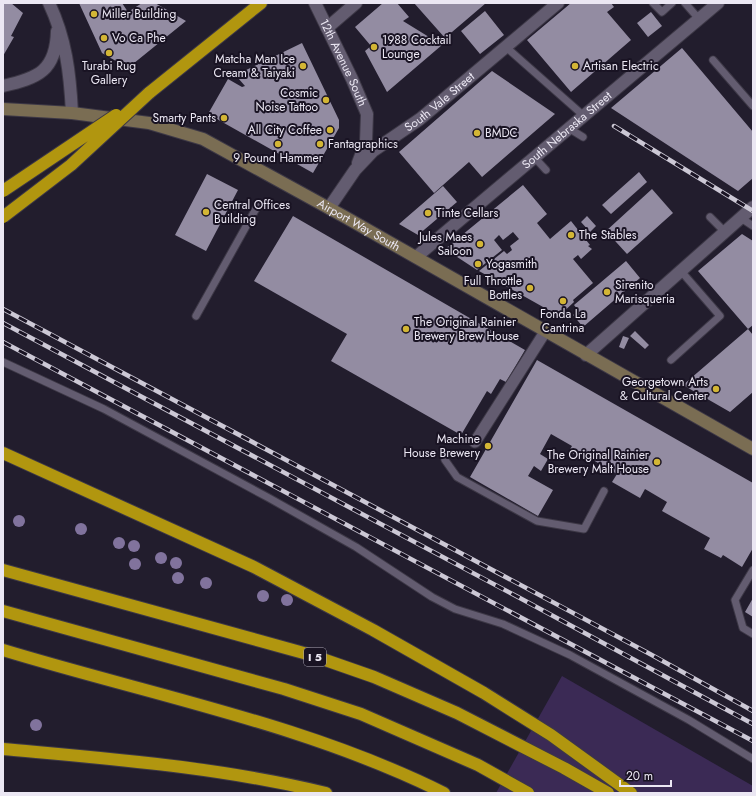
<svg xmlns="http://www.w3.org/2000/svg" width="756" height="796" viewBox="0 0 756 796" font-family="Jost,sans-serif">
<rect width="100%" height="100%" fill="#221d2d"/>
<!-- green -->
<path fill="#3b2a55" d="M562,676l191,110v7h-257z"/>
<!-- building -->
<path fill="#938ca2" d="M3,3h8l12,10 -12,23 3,1 -11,19z
M79,3h43l6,9 14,-9h13l31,18 -58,47 -26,-15z
M383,3h14l12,14 -6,4 39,24 -55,47 -22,-41 6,-5 -16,-19z
M414,3h72l-41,35z
M571,3h40l3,4 -7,5 24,28 -60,52 -44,-52z
M485,11l19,24 -24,19 -19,-23z
M651,12l11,14 -14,11 -11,-14z
M302,43l37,77v8l-26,45 -105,-59 20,-35 14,8 3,-1 -7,-8 4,-6z
M682,48l71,84v46l-15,13 -127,-83z
M492,71l63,43 -73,63 -13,-15 -35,31 -35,-41z
M639,172l8,10 -36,32 -9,-9z
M207,174l31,16 -32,61 -31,-16z
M523,185l24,29 -10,9 13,16 21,-18 19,24 -2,1 4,3 -11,10 -3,-4 -5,4 20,24 -20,17 1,2 -15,14 -80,-45 25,-20 3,3 5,-4 -2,-4 9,-7 -6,-7 -10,8 -4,-5 -5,5 8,10 -25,20 -32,-21z
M443,186l14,16 -39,33 -19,-11z
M652,189l21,24 -46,41 -21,-23z
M293,216l232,134 -19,32 -6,-3 -9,15 -4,-3 -26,44 -130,-74 16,-27 -93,-53z
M587,216l9,10 -6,6 -9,-10z
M742,234l11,7v84l-5,4 -50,-58z
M626,261l14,17 -57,49 -10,-12 5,-5 -4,-5z
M748,329l5,6v57l-23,20 -47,-27z
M635,331l14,14 -4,4 -15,-13z
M623,336l6,2 -5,11 -5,-2z
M537,360l216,123v65l-11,19 -19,-12 -2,3 -17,-9 6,-11 -48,-27 5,-9 -22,-13 -5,9 -28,-16 5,-8 -41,-24 -2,4 -5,-3 3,-5 -21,-12 -11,20 8,5 -7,12 -7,-5 -6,10 25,14 -15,26 -68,-39z
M753,598v19l-8,-5z"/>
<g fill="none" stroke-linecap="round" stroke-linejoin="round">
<!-- service casing -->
<g stroke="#3d3846" stroke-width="9">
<path id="service" d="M653,3l9,9 10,-9
M685,3l14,16
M506,47l78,69
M713,60l40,46
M570,129l13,8
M535,158l11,12
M710,217l15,15
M741,218l12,8
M196,316l62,-111
M671,360l49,-44 -40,-46
M3,362l101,47 165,89 87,49 76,50 23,12 48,15 67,31 119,65 64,39
M445,460l12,17 80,44 47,8 20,-38
M753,570l-18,30 8,28 10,6"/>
</g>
<!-- pedestrian casing -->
<g stroke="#3d3846" stroke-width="13">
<path id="pedestrian" d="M475,442l70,-110"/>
</g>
<!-- minor casing -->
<g stroke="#3d3846" stroke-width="14">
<g id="minor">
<path id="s1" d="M315,3l37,76 15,35 -1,28 -8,21"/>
<path d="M327,28l29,-25"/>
<path id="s2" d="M329,208l26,-38 18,-19 47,-32 138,-116"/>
<path id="s3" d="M416,257l302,-254"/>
<path d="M586,355l167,-148"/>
</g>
</g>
<!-- tertiary casing -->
<g stroke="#3d3846" stroke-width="14">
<path id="tertiary" d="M49,3c17,36 21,70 23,110
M3,86c35,-8 53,-15 54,-55"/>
</g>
<!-- secondary casing -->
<g stroke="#3d3846" stroke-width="14">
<g id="secondary">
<path id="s4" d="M3,109l69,4 77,10 54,16 142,78 408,232"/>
</g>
</g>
<!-- motorway casing -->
<g stroke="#3d3846" stroke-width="14">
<path id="motorway" d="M149,93l112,-90
M3,453l251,114 119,63 111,63 67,42 80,58
M3,570l308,85 63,22 83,36 107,55 44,25
M3,611l281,78 77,25 117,51 50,28
M3,650c148,45 302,74 441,143
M3,749c108,10 217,18 323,44"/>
</g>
<!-- service -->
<use href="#service" stroke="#635c70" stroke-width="7"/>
<!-- pedestrian -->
<use href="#pedestrian" stroke="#635c70" stroke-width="11"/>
<!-- minor -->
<use href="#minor" stroke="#635c70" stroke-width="12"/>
<!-- tertiary -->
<use href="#tertiary" stroke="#635c70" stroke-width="12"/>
<!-- secondary -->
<use href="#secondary" stroke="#7a6d53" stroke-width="12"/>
<!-- motorway -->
<use href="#motorway" stroke="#b1960f" stroke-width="12"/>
<!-- rail casing -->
<g stroke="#ccc8d5" stroke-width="4.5">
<path id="rail" d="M614,126l139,85
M3,309l647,345 103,57
M3,323l515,274 235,127
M3,342l750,399"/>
</g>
<!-- rail -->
<use href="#rail" stroke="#191323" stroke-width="3" stroke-dasharray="9" stroke-linecap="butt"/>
<!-- motorway-bridge casing -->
<g stroke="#3d3846" stroke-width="14" stroke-linecap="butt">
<path id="motorway-bridge" d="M3,191l113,-76
M3,217l68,-52 78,-72"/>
</g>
<!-- motorway-bridge -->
<use href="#motorway-bridge" stroke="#b1960f" stroke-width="12"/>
</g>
<!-- trees -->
<g fill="#81739d">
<circle cx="19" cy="521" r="6"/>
<circle cx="81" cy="529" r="6"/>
<circle cx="119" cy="543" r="6"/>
<circle cx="134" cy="546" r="6"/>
<circle cx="161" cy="558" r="6"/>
<circle cx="176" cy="563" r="6"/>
<circle cx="135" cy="564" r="6"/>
<circle cx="178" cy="578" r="6"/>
<circle cx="206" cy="583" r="6"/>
<circle cx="263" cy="596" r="6"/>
<circle cx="287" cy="600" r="6"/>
<circle cx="36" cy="725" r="6"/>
</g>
<!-- markers -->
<g fill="#d3b635" stroke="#191323" stroke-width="1.5">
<circle cx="94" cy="14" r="4"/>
<circle cx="104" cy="38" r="4"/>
<circle cx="374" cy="47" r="4"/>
<circle cx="109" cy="53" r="4"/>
<circle cx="303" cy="66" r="4"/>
<circle cx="575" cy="66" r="4"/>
<circle cx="326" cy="100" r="4"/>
<circle cx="224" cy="118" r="4"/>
<circle cx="330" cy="130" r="4"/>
<circle cx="477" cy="133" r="4"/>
<circle cx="278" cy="144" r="4"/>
<circle cx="320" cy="144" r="4"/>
<circle cx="206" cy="212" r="4"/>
<circle cx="428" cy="213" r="4"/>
<circle cx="571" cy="235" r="4"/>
<circle cx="480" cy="244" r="4"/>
<circle cx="478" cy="264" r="4"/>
<circle cx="530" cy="288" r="4"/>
<circle cx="607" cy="292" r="4"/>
<circle cx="563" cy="301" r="4"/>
<circle cx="406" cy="329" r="4"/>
<circle cx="716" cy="389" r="4"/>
<circle cx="488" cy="446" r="4"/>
<circle cx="657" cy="462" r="4"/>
</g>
<g text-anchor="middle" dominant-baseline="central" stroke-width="4" stroke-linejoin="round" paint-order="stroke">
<!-- shield labels -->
<rect fill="#191323" stroke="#aca7b5" stroke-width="1" x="304" y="648" width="22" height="18" rx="3"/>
<g font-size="11" font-weight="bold" fill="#ebe7f3">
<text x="315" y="657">I 5</text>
</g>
<!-- poi labels -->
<g font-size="12" fill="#ebe7f3" stroke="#191323" text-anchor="start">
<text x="102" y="14">Miller Building</text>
<text x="112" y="38">Vo Ca Phe</text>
<text x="382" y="40">1988 Cocktail<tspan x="382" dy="14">Lounge</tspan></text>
<text x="295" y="59" text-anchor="end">Matcha Man Ice<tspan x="295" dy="14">Cream &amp; Taiyaki</tspan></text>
<text x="109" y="66" text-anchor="middle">Turabi Rug<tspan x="109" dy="14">Gallery</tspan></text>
<text x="583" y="66">Artisan Electric</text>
<text x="318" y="93" text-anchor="end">Cosmic<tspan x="318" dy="14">Noise Tattoo</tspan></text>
<text x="216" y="118" text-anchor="end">Smarty Pants</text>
<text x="322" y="130" text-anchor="end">All City Coffee</text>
<text x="485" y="133">BMDC</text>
<text x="328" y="144">Fantagraphics</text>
<text x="278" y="158" text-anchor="middle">9 Pound Hammer</text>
<text x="214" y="205">Central Offices<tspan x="214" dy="14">Building</tspan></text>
<text x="436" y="213">Tinte Cellars</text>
<text x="579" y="235">The Stables</text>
<text x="472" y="237" text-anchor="end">Jules Maes<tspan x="472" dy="14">Saloon</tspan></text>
<text x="486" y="264">Yogasmith</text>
<text x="522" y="281" text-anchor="end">Full Throttle<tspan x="522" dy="14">Bottles</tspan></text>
<text x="615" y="285">Sirenito<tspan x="615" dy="14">Marisqueria</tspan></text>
<text x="563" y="314" text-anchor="middle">Fonda La<tspan x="563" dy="14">Cantrina</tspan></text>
<text x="414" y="322">The Original Rainier<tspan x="414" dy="14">Brewery Brew House</tspan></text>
<text x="708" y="382" text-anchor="end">Georgetown Arts<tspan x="708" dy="14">&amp; Cultural Center</tspan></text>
<text x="480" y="439" text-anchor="end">Machine<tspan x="480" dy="14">House Brewery</tspan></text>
<text x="649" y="455" text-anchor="end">The Original Rainier<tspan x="649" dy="14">Brewery Malt House</tspan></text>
</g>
<!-- street labels -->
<g font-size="12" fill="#ebe7f3" stroke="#191323">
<text stroke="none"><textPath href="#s1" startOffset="66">12th Avenue South</textPath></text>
<text stroke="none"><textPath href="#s2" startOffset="155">South Vale Street</textPath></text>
<text stroke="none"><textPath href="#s3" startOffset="197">South Nebraska Street</textPath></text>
<text stroke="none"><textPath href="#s4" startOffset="381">Airport Way South</textPath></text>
</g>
</g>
<!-- border -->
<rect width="756" height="796" fill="none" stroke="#ebe7f3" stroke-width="8"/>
<!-- scale -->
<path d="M620 780v6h51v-6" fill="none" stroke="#ebe7f3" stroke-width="2"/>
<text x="626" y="780" font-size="12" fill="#ebe7f3" stroke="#191323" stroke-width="3" paint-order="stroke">20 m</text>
</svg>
